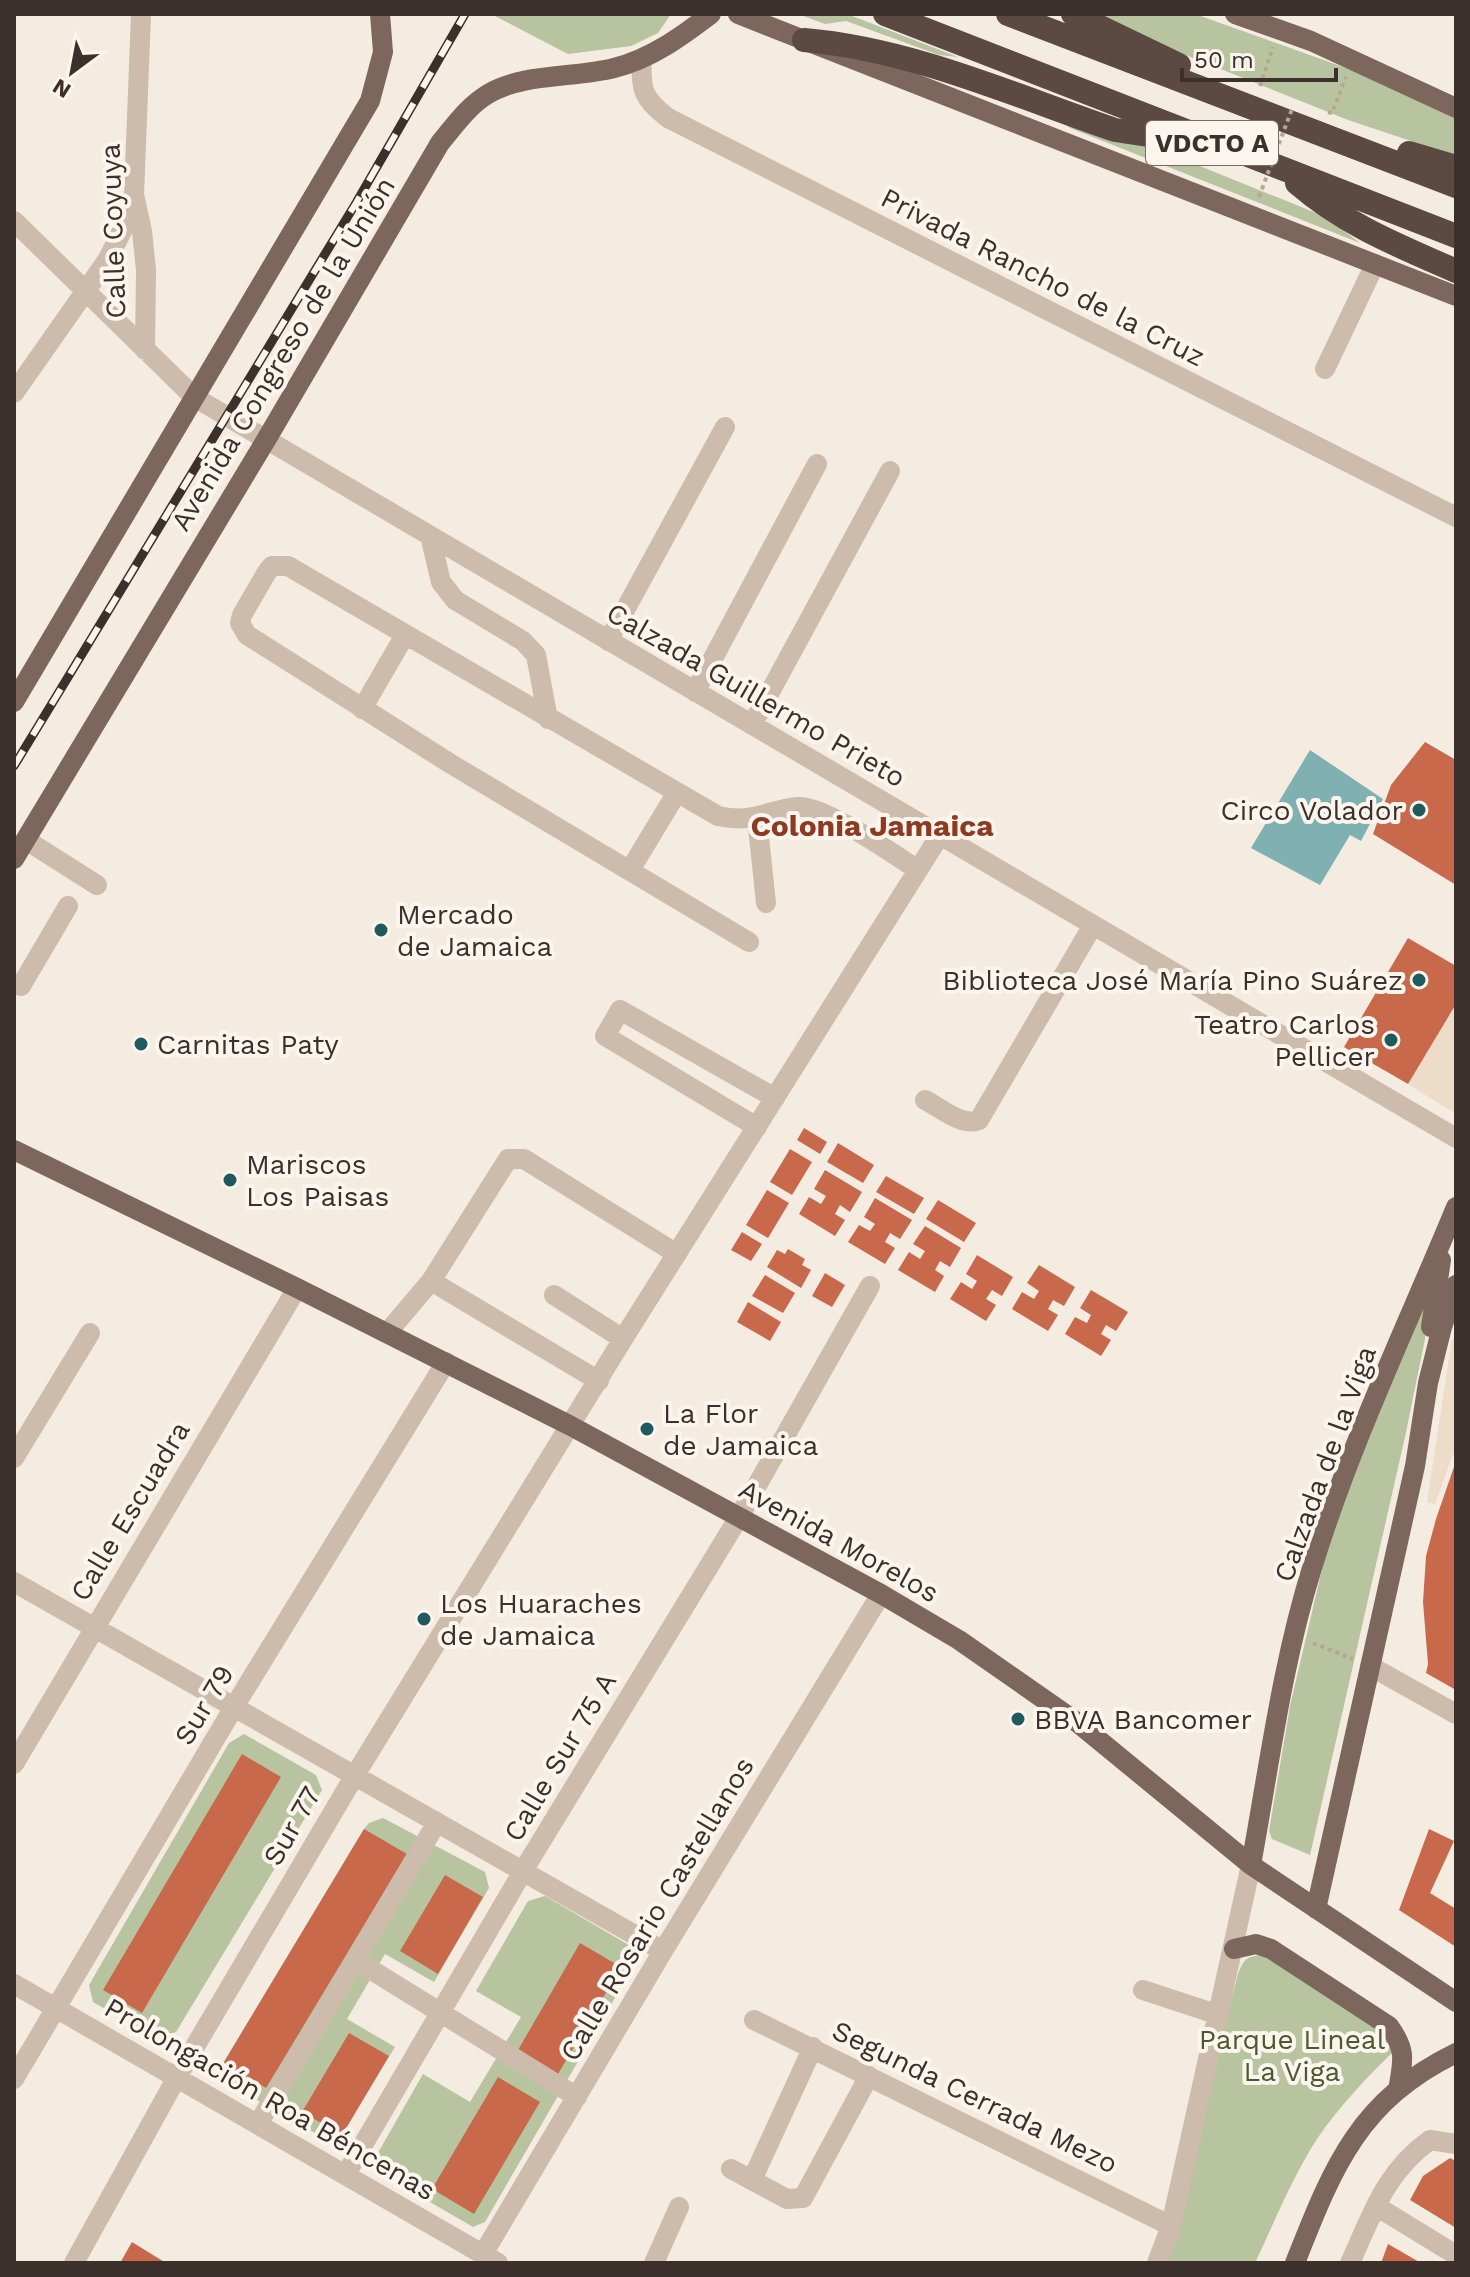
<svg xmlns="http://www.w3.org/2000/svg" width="1470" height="2277" viewBox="0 0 1470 2277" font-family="'Work Sans',sans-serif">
<rect width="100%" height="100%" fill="#f4ebe1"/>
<!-- green -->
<path fill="#b8c4a0" d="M491,14h180l-13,19 -27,13 -63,8z
M798,14h49l111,43 -19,-2 -93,-34 -21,3z
M1097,14h98l190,68 71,35v39l-108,-36 -180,-72z
M1064,123l74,18 188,76 34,26 -290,-115z
M1428,1304l-3,35 -20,98 -95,418 -38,-16 -3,-8 21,-125 44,-188 88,-213z
M244,1734l72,41 6,15 -146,242 -19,6 -64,-36 -4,-17 140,-242z
M383,1818l102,54 4,16 -55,94 -49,-28 -38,65 48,28 -53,88 -13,6 -107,-61 -3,-10 145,-241 5,-6z
M545,1896l89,52 1,15 -150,259 -12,5 -93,-54 -5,-15 48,-84 47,28 51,-85 -45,-26 52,-90z
M1264,1955l46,25 80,59 2,14c-26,25 -52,53 -73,83 -26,39 -44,85 -64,127h-90c22,-49 28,-98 38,-150 10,-47 23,-93 35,-139 6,-16 9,-18 26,-19z"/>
<!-- plaza -->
<path fill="#ecdcc8" d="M1456,1004v110l-48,-30z
M1452,1339l4,2v105l-21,58 -8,-2z"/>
<!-- water -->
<path fill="#7fb0b2" d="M1310,750l73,49 -22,42 -11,-6 -30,50 -69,-37z"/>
<!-- building -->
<path fill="#c8694b" d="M1425,742l31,18v125l-83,-51 18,-49z
M1408,938l48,28v38l-48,80 -64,-37z
M804,1128l23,14 -7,12 -23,-14z
M838,1143l36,22 -11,18 -36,-21z
M790,1149l22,13 -20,33 -22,-13z
M825,1170l37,22 -12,20 -10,-7 -5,9 10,6 -10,16 -36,-22 10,-17 12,7 5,-8 -12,-7z
M886,1176l38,22 -10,16 -38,-22z
M767,1190l22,13 -21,35 -22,-13z
M875,1198l37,22 -12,19 -10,-6 -5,9 10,6 -10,16 -37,-22 11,-17 11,6 5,-7 -11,-7z
M938,1200l38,23 -12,19 -38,-23z
M925,1226l36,22 -11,19 -10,-6 -5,9 9,6 -9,16 -37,-22 11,-18 11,7 5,-8 -12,-7z
M742,1232l20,12 -11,17 -20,-11z
M788,1249l17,10 -3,6 9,5 -10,18 -34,-21 10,-17 8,4z
M977,1255l36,22 -11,19 -10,-6 -6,9 10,6 -10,16 -36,-22 11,-17 11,7 5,-8 -11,-7z
M1039,1265l36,22 -11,19 -11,-6 -5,9 10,6 -10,16 -36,-22 10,-17 12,7 5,-8 -12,-8z
M825,1273l20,12 -13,22 -20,-11z
M765,1275l30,18 -12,20 -31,-17z
M1091,1290l37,22 -12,19 -10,-6 -5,9 10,6 -10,16 -36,-22 10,-17 12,6 4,-8 -11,-7z
M748,1302l33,20 -11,19 -33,-19z
M1456,1461v229l-30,-17 2,-9 -5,-62 3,-46 10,-37z
M242,1754l39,23 -139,236 -39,-23z
M364,1829l43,25 -141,234 -42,-26z
M1429,1829l25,12 -24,52 26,16v38l-57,-37z
M445,1875l38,22 -45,77 -38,-23z
M580,1943l41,24 -63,107 -40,-24z
M349,2033l40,23 -47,79 -40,-23z
M498,2077l42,25 -66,112 -42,-25z
M1450,2158l6,3v67l-46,-28 13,-24z
M132,2242l34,21h-46z
M1388,2244l33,19h-40z"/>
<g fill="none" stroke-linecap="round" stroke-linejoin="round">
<!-- path -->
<path stroke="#b9a596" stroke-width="4" stroke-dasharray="4 4" stroke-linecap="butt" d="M1260,86l13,-39
M1328,112l4,1 14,-36
M1259,197l3,-8
M1313,1643l40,16"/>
<!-- minor -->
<path stroke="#cdbbac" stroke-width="20" d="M141,14l-7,181 8,36 4,39 -1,80
M642,59c-2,30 1,40 26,59l788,399
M14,221l180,176 1262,741
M1325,369l50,-105
M14,393l94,-134 14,-28 12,-36
M430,536l11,46 14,18 68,41 13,14 12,64
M608,641l117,-214
M695,692l122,-228
M362,709l43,-74
M752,725l138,-254
M757,818l9,85
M26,840l71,45
M630,870l46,-76
M749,942l-298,-178 -204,-129 -7,-12 2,-8 25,-43 5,-6h16l430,250c38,8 47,-6 80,-9 26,-2 95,47 120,63
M14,983l7,3 47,-80
M925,1100c16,8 37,27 54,20l114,-195
M757,1127l-152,-91 15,-26 155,88
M431,1281l168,100
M554,1295l69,44
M387,1333l44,-52 77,-122h16l153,95
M14,1458l76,-125
M14,1582l649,369
M1370,1666l86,48
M14,1764l283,-476
M357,1961l220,136
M14,1984l484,279
M1143,1990l76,25
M754,2020l417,206
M14,2079l220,-372 212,-345
M258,2124l179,-302
M731,2169l56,30 16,-1 66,-122
M346,2174l177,-303 216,-354 131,-231
M752,2180l61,-133
M1376,2206l80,49
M483,2254l180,-303 218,-357
M74,2263l103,-186 178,-302 268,-436 317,-504
M654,2263l25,-56
M1157,2263l14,-37 80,-361
M1350,2263c22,-48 35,-91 80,-123l26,4"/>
<!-- major -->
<path stroke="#7d675c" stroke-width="20" d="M738,14l718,282
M1235,14l76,27 145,67
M14,702l356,-601 13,-49 -3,-38
M14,859l252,-419 174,-297c15,-18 28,-37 48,-49 34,-21 88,-16 126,-26 37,-9 68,-32 97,-54
M14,1150l283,138 274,138 310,168 78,46 119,83 173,142 205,137
M1431,1327l10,-67
M1251,1865c18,-98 31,-201 61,-297 38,-124 95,-242 144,-361
M1316,1909l99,-443 13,-83 14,-56 14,-42
M1234,1949l22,-5 15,5 118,77c18,25 14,35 9,64
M1295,2263c38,-96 63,-162 161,-210"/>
<!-- highway -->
<path stroke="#5c4a42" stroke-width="24" d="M885,14l571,222
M1008,14l448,172
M1073,14l106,51
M804,40c107,9 209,55 311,90l33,5 31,1
M1409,153l47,14
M1297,183c47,41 102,63 159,88"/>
<!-- rail casing -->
<g stroke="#3b302b" stroke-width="9">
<path id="rail" d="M14,766l342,-563 109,-189"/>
</g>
<!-- rail -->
<use href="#rail" stroke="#fbf5ee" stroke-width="6" stroke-dasharray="18" stroke-linecap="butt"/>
<!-- path-bridge -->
<path stroke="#b9a596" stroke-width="4" stroke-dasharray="4 4" stroke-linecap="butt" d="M1262,189l30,-80"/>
</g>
<!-- markers -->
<g fill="#1f5a5e" stroke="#fbf5ee" stroke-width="3">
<circle cx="1419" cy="810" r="8"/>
<circle cx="381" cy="930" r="8"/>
<circle cx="1419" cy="980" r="8"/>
<circle cx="1391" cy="1040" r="8"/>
<circle cx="141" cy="1044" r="8"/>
<circle cx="230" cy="1180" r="8"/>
<circle cx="647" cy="1429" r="8"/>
<circle cx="424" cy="1619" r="8"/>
<circle cx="1018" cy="1719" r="8"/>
</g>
<g text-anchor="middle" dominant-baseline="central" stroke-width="8" stroke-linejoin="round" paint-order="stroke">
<!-- shield labels -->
<rect fill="#fbf5ee" stroke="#756b66" stroke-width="2" x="1146" y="121" width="132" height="44" rx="6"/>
<g font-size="26" font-weight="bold" fill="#3b302b">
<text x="1212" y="143">VDCTO A</text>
</g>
<!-- street labels -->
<g font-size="28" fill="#3b302b" stroke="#fbf5ee">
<text transform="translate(113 231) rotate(-92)">Calle Coyuya</text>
<text transform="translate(1043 277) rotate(27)">Privada Rancho de la Cruz</text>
<text transform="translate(283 354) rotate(-59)">Avenida Congreso de la Unión</text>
<text transform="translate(756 695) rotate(30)">Calzada Guillermo Prieto</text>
<text transform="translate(1325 1464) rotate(-70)">Calzada de la Viga</text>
<text transform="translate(130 1511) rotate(-59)">Calle Escuadra</text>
<text transform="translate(839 1541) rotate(29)">Avenida Morelos</text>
<text transform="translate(204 1705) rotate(-59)">Sur 79</text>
<text transform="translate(560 1757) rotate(-59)">Calle Sur 75 A</text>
<text transform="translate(292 1826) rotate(-60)">Sur 77</text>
<text transform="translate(657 1909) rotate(-59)">Calle Rosario Castellanos</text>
<text transform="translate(975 2097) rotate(26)">Segunda Cerrada Mezo</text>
<text transform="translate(270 2099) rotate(30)">Prolongación Roa Béncenas</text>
</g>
<!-- poi labels -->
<g font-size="28" fill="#3b302b" stroke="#fbf5ee" text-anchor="start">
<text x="1403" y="810" text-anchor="end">Circo Volador</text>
<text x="397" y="914">Mercado<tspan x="397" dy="32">de Jamaica</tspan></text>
<text x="1403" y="980" text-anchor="end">Biblioteca José María Pino Suárez</text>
<text x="1375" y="1024" text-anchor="end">Teatro Carlos<tspan x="1375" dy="32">Pellicer</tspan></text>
<text x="157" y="1044">Carnitas Paty</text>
<text x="246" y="1164">Mariscos<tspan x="246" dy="32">Los Paisas</tspan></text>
<text x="663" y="1413">La Flor<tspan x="663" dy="32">de Jamaica</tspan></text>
<text x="440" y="1603">Los Huaraches<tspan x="440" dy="32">de Jamaica</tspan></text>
<text x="1034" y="1719">BBVA Bancomer</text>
</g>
<!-- park labels -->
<g font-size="28" fill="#4a5a2e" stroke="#fbf5ee">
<text x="1292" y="2039">Parque Lineal<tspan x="1292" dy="32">La Viga</tspan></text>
</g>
<!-- neighbourhood labels -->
<g font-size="30" font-weight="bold" fill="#8c3b22" stroke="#fbf5ee">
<text x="872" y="825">Colonia Jamaica</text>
</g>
</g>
<!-- border -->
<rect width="1470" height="2277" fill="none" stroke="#3b302b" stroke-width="32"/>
<!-- north arrow -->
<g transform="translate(72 72) rotate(212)" stroke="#fbf5ee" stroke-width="6" paint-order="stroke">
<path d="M0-6L14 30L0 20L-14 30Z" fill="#3b302b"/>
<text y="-12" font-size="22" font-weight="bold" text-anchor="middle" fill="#3b302b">N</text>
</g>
<!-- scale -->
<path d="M1182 68v12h154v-12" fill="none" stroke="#3b302b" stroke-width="4"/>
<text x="1194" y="68" font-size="24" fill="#3b302b" stroke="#fbf5ee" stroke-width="6" paint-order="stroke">50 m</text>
</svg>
